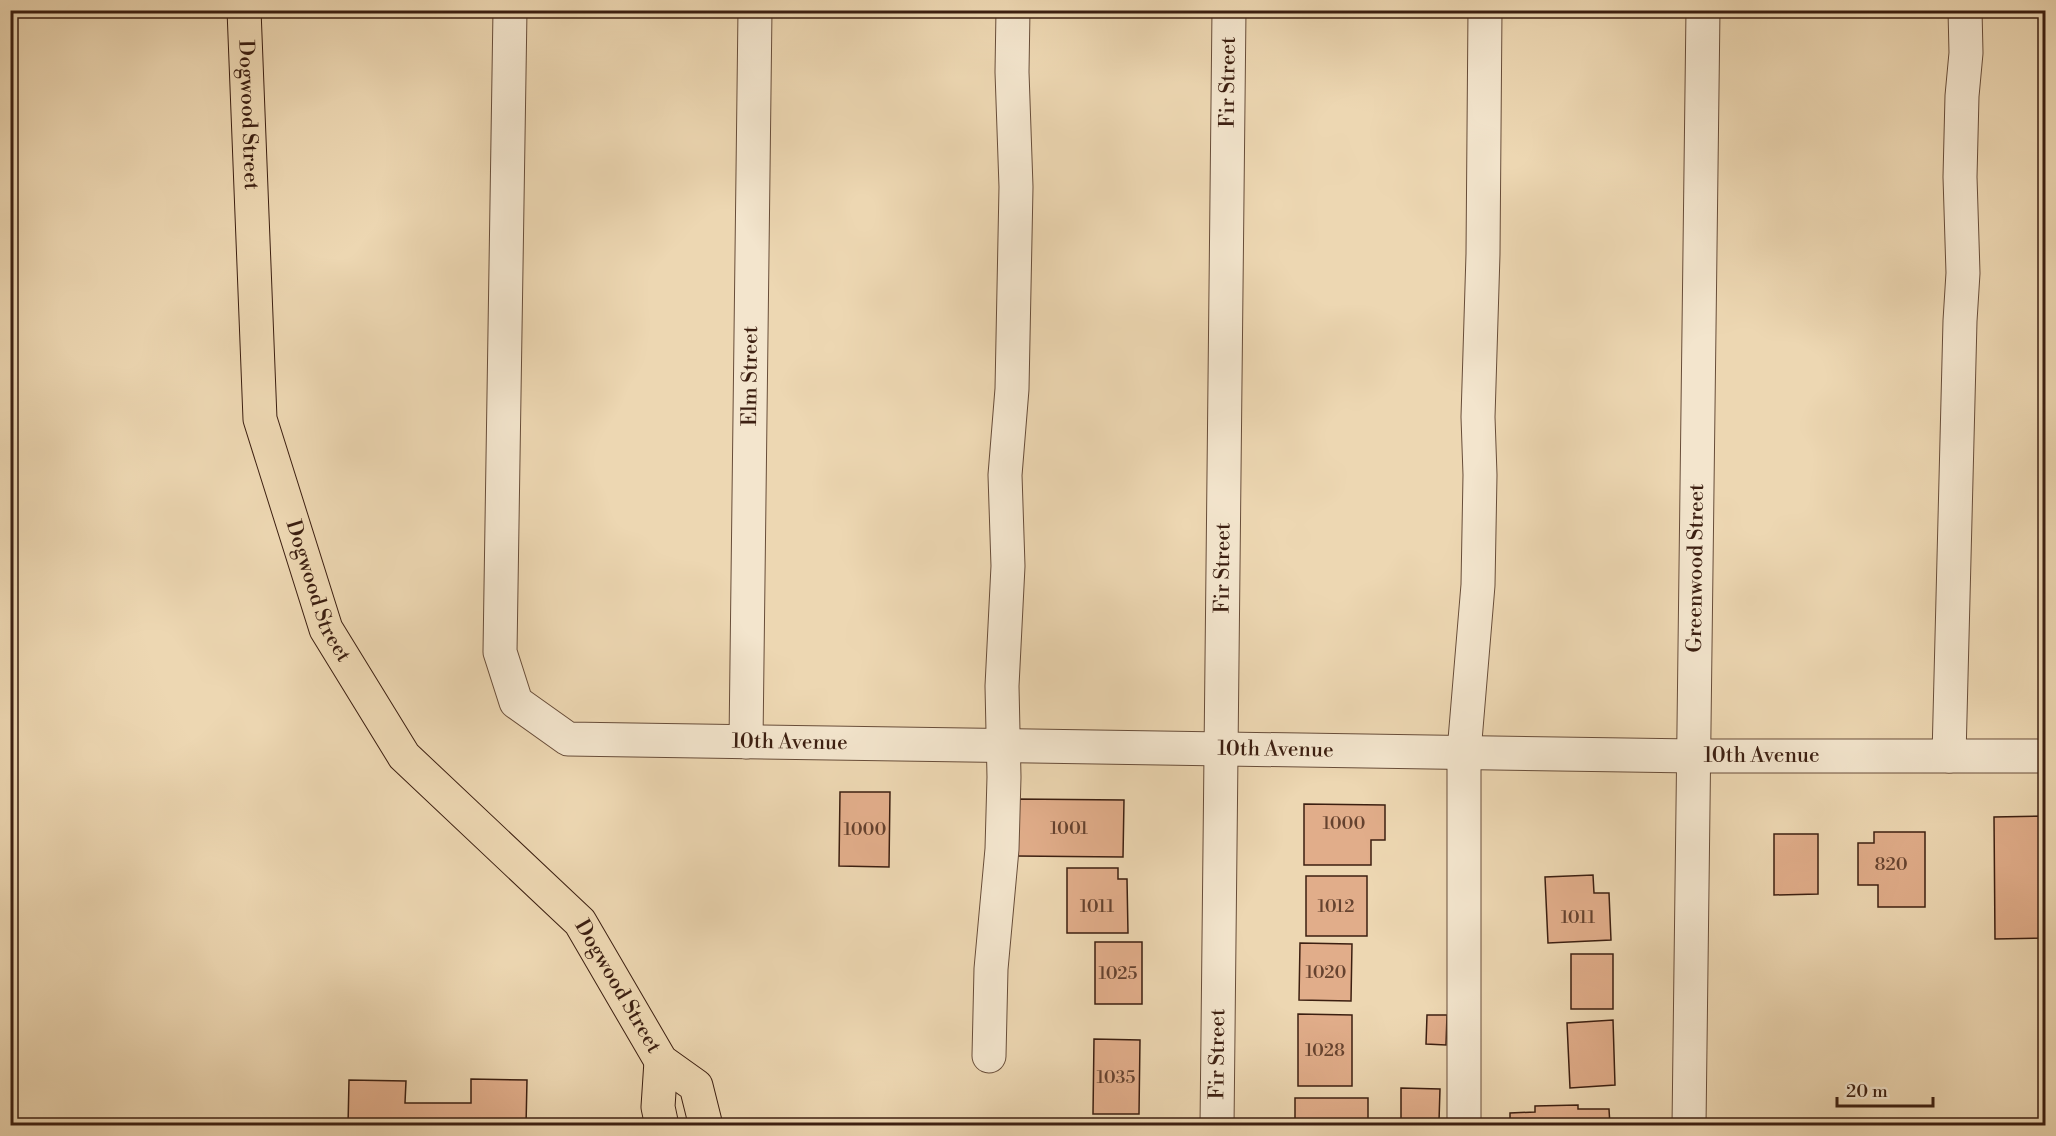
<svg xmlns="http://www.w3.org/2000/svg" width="2056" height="1136" viewBox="0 0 2056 1136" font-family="'Libre Bodoni',serif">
<rect width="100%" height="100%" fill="#edd7b2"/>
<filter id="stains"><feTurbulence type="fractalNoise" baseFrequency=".00333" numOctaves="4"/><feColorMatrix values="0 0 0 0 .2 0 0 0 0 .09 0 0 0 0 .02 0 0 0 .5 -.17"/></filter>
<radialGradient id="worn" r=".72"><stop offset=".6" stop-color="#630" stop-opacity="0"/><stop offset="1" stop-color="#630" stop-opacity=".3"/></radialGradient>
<!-- building -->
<path fill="#e1ad8a" stroke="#3c1f11" stroke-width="1.5" d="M840,792h50l-1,75 -50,-1z
M1016,799l108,1 -1,57 -108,-1z
M1304,804l81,1v35h-14v25h-67z
M2046,816v122l-51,1 -1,-122z
M1874,832h51v75h-47v-22h-20v-42h16z
M1774,834h44v60l-44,1z
M1067,868h51v11h9l1,54h-61z
M1593,875l1,18h15l2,47 -63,3 -3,-66z
M1306,876h61v60h-61z
M1095,942h47v62h-47z
M1300,943l52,1 -1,57 -52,-1z
M1571,954h42v55h-42z
M1298,1014l54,1v71h-54z
M1427,1015h20l-1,30 -20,-1z
M1613,1020l2,65 -45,3 -3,-65z
M1094,1039l46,1 -1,74h-46z
M471,1079l56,1 -1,46h-178l1,-46 57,1 -1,22h66z
M1401,1088l39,1 -1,32h-38z
M1295,1098h73v28h-73z
M1578,1105v4h31l1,17h-100v-13l25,-1v-6z"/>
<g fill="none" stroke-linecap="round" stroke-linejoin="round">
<!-- minor casing -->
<g stroke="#684d39" stroke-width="35">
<g id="minor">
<path id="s1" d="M510,10l-10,642 16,50 52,37 1126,17h352"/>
<path id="s2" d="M746,742l9,-732"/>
<path d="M1949,756l11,-435 3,-48 -3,-96 2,-81 4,-43 -1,-43"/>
<path d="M989,1056l2,-87 11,-120 2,-72 -2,-91 6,-120 -3,-91 7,-86 4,-202 -4,-115 1,-62"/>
<path id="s3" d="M1217,1126l12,-1116"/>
<path d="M1464,1126v-374l14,-167 2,-110 -2,-58 5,-163 2,-244"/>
<path id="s4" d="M1689,1126l14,-1116"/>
</g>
</g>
<!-- major casing -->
<g stroke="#3c1f11" stroke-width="35">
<g id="major">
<path id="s5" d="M244,10l16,409 66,210 78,127 176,166 81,139 35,25 10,40"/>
<path d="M661,1061l-3,46 4,19"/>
</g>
</g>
<!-- minor -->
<use href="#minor" stroke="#f3e5cd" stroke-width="33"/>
<!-- major -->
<use href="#major" stroke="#edd7b2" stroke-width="33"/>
</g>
<g text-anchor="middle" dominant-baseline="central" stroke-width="6" stroke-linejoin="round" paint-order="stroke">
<!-- number labels -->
<g font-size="18" fill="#65422f">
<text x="1344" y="823">1000</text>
<text x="1069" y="828">1001</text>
<text x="865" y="829">1000</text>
<text x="1891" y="864">820</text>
<text x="1097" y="906">1011</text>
<text x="1336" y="906">1012</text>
<text x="1578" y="917">1011</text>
<text x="1326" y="972">1020</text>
<text x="1118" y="973">1025</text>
<text x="1325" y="1050">1028</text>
<text x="1116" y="1077">1035</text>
</g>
<!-- street labels -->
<g font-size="21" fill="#3c1f11" stroke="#f3e5cd">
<text stroke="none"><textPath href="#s3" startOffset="1044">Fir Street</textPath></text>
<text stroke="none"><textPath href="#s5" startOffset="105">Dogwood Street</textPath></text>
<text stroke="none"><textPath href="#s2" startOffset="366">Elm Street</textPath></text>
<text stroke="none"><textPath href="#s3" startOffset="558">Fir Street</textPath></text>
<text stroke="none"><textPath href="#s4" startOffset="558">Greenwood Street</textPath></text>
<text stroke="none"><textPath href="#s5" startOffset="591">Dogwood Street</textPath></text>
<text stroke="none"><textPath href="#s1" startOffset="980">10th Avenue</textPath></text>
<text stroke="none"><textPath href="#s1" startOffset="1466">10th Avenue</textPath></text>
<text stroke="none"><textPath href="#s1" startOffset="1952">10th Avenue</textPath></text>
<text stroke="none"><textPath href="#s5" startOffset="1095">Dogwood Street</textPath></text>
<text stroke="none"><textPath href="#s3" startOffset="72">Fir Street</textPath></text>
</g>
</g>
<!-- margin -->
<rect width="2056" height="1136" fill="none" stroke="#edd7b2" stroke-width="36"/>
<rect x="12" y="12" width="2032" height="1112" fill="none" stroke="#3c1f11" stroke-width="3"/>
<rect x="18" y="18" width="2020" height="1100" fill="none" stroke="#3c1f11" stroke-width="1.5"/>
<!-- scale -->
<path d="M1837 1097v9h96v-9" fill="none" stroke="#3c1f11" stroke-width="3"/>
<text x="1846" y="1097" font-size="18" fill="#3c1f11" stroke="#f3e5cd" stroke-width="4.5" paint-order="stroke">20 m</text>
<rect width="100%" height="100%" filter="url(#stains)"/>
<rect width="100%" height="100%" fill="url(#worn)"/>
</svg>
